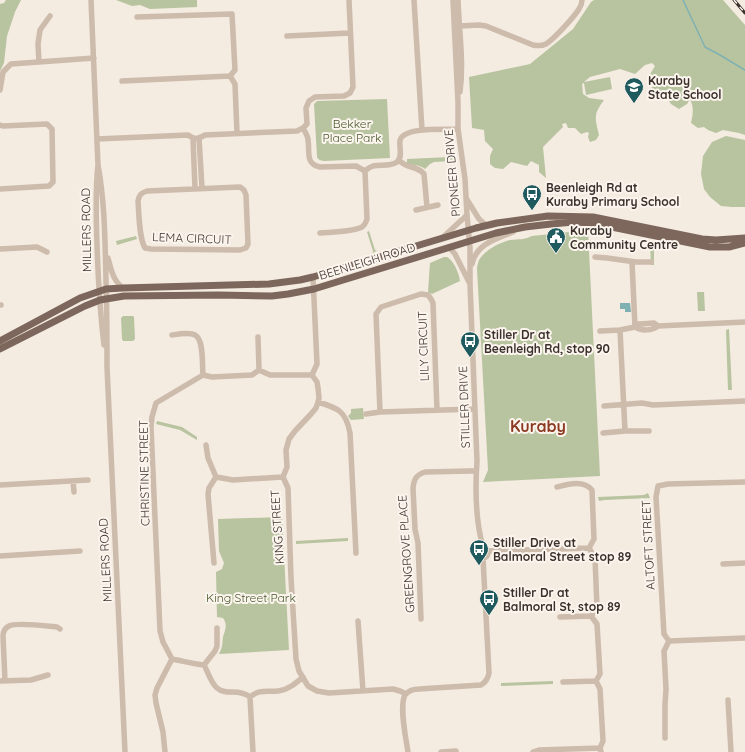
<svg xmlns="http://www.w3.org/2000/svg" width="745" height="752" viewBox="0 0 745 752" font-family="Quicksand,sans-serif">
<rect width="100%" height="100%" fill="#f4ebe1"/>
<!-- green -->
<path fill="#b8c4a0" d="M6,0h15l-6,12 -8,24 -3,27 -4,8v-67l4,-1z
M116,0h81v7l-47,2 -10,-4 -8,1z
M594,0h129l22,25v110l-6,-2 -16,-3 -7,3 -8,-3 -4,-3 -6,1 -7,-5c2,-9 3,-16 -1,-24l-3,5 -8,5 -8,-5 -3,-5h-6l-3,-4h-8l-1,-6c5,-5 9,-3 15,-8l-1,-4c-6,3 -9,3 -15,-1l6,-10 -3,-3 -7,2 -10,9 -15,-5 -30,8 -6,5 26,-5 2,12 -26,6 -2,-12 -2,1 1,10 6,4 15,2c-11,15 -9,18 -5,35l-3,5 -6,2 -2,-5 1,-4 -2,-1 -6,2 -6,-6h-7l-2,-5 -4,1 1,3 -20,20 3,31 -7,-6v-7l-8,-4 -4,5 -16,-4 -8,7 -8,-1 -5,-4v-8l3,-7 -8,-8 -1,-11 -12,-2 -3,-51 61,-13 43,-35 18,-27z
M387,99l3,59 -66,3c-4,-1 -6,-1 -7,-4l-3,-53 3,-3z
M726,136l19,4v67h-13l-11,-1 -11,-9 -6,-8 -3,-15 2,-18 9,-14z
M453,154l2,9 -3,-2 -18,1 -4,2 -5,5c-6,-5 -12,-3 -18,-6v-4l44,-2z
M588,230l12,246 -117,6 5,-12 -11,-201c0,-3 1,-6 2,-9 7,-11 20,-17 31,-20 9,-1 14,0 22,-4z
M369,231l6,19 2,1 -5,2 1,-2 -6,-19z
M136,236l1,3 -20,6 -1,-4z
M650,242h4v23h-3z
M444,257h3c7,4 12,16 13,24l-28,13 -4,-2 2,-29z
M697,292h7l1,19h-7z
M123,316h10l1,1 1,22 -2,2h-10l-1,-2 -1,-21z
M729,329l3,61h-4l-2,-60z
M363,408l1,11 -13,1 -3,-4 3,-3v-4z
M157,421l25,6 15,10v3l-17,-10 -24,-6z
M648,493l2,5 -45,2 -6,1 -1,-4 46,-2z
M282,517l7,133 -70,4c4,-8 3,-9 4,-17 2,-7 5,-12 0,-19l-6,-1 -1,-45 6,-3 2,-6 -5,-12 -1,-32z
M348,538v3l-52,3v-3z
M553,681v3l-52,2v-3z"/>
<!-- water -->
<path fill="#7fb0b2" d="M620,303h10l1,9h-6v-3h-5z"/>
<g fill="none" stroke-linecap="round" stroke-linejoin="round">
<!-- stream -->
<path stroke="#7fb0b2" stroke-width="1.5" d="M683,0l22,47 15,8 25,15"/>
<!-- minor -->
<path stroke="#cdbbac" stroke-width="5.5" d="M91,0l7,165c-3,26 -2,52 -1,79 1,34 3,68 7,101
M414,0l8,130
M453,0l5,102v27l7,50 2,36 3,33v36l7,177c-2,29 -2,58 6,86
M458,0c1,31 6,62 2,92
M137,17l95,-3 3,56 -5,6 5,8 2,49
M459,26l20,-1 7,1 47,19c5,1 9,1 13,-1 8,-5 28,-27 33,-35 2,-3 3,-6 3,-9
M287,36l63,-3
M39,62l-1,-18 2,-14 10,-14
M122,81l108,-5
M0,90l3,-18 8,-8 83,-6
M0,125l3,1 44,-2 5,5 1,53 -4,4 -49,3
M303,128c2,4 5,8 5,12 2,12 -3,24 12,27l36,-1 9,5c2,-2 5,-4 8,-5 7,-2 17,1 24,-4 6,-5 2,-14 3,-21 2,-15 46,-11 58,-12
M199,138l3,50
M97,139l91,-4c7,5 10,4 17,0l92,-4 6,-3 4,-4 -1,-16 3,-7 6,-4 29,-1 6,-3 3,-6 -4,-87
M193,139l2,49
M399,160c7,9 18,5 25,14l3,33
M98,165c7,38 7,77 8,116 1,29 1,58 1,86l18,385
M240,187l4,3 2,5 2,49 -2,4 -6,2 -89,-1 -6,-1c-6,-10 -6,-34 -7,-47 1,-6 3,-8 9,-10z
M466,198l13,21 7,6
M416,210l22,-5
M320,233c12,-1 32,-1 42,-6 3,-2 4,-5 5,-8l-2,-48
M442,238l25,-23
M449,247l6,7 14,28
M0,249l37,-2 10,5
M595,257l12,1 29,4h15
M108,258c3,11 5,23 15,30
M632,262l3,65
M472,264c4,-20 24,-25 41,-32
M313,277l4,87 -5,11 5,7 1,6 1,10 -1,4 -2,6 -5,6 -16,17 -6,8 -3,11 1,17 -4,10 5,11 3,90 5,81 3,12 9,15 9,5 12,2 64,-4 7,2 6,3
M0,305h1
M635,327c6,4 17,4 23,-1l87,-4
M620,330l5,101
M600,331l20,-1 15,-3 2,-3h3l14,-1 4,3
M172,335c7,-1 17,-3 23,0 9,4 7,30 8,40
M258,337l1,33
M318,402c20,6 28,9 32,31l6,120
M604,406l38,-3 11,2 92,-4
M380,412l-4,-98 5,-7 40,-13 7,1 3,4 2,4 4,107
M366,414l14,-2 95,-3
M603,433l22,-2h24
M206,445l2,13 8,19 17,3 50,-3
M73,481l1,11
M0,485l88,-5
M557,487c12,-3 26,-7 35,3l2,49 -5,9
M478 553a5 5 0 1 1 10 0a5 5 0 1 1-10 0Z
M488,551l101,-3 6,10 2,50 -6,8 6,8 3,50 -4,7 4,8 3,52 -3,7 1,4
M0,556l80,-5
M214,563l-6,-69 1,-6 7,-11
M723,564l22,-1
M560,617l31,-1
M421,619l-3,-76 -3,-14 -2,-41c1,-9 3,-13 12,-16l45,-1h6
M358,621l5,70
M669,641l-5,-7 -8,-137 2,-11 10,-2 77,-2
M669,641l76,-3
M172,659l-9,-17 -3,-11 -9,-204 1,-10 4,-14 47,-28 9,2 40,-2 7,-5 11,5h42
M172,659c11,2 21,5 32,6 4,7 7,18 13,23 9,8 22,0 33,9 9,-8 17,-5 28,-6 10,-1 18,-8 25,-14
M204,665l11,-14 2,-5v-18
M0,681l31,-1 17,-5
M5,681l-2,-45c0,-4 2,-8 6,-10 7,-4 38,0 48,1l3,2
M563,682l33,-1
M250,697l3,55
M728,700l3,52
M665,738v-33l1,-16 -2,-38 5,-10
M165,752l-2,-20 -7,-29 -1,-8 2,-7 15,-29
M408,752c-2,-13 -9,-46 -3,-57 4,-5 9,-6 14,-6l62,-4c5,-3 7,-6 8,-12l-6,-115
M441,752l15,-1
M533,752l6,-2 61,-2"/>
<!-- major -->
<path stroke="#7d675c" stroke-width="7" d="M0,341l80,-43 26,-9 17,-1 146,-4 31,-4 13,-3 163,-49 21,-5 51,-7 45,1 109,22 14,1 29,-2
M0,349l85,-43 15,-6 24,-4 95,-1 53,1 16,-2 26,-5 182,-56 29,-6 26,-3 23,-2 18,1 118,24h19l16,-4"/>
<!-- rail casing -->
<g stroke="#3b302b" stroke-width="3">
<path id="rail" d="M734,0l11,13"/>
</g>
<!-- rail -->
<use href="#rail" stroke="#fbf5ee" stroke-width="1.5" stroke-dasharray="4.5" stroke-linecap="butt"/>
</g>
<!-- icons -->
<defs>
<g id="school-pin" transform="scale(1)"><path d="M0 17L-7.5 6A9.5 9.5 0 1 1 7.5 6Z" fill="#1f5a5e" stroke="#fbf5ee"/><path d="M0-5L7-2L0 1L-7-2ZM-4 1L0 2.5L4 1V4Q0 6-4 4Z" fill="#fff"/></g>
<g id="bus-pin" transform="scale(1)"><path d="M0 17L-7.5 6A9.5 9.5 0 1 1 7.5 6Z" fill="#1f5a5e" stroke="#fbf5ee"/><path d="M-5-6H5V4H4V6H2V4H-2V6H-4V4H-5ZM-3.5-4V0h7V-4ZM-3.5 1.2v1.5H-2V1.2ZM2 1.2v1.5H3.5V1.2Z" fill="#fff"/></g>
<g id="civic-pin" transform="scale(1)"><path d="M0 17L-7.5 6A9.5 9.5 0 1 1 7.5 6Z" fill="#1f5a5e" stroke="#fbf5ee"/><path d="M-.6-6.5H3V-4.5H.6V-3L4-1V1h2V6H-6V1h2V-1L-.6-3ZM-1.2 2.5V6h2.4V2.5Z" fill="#fff"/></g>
</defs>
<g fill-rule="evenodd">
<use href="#school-pin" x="634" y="87"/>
<use href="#bus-pin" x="532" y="194"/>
<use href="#civic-pin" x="556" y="237"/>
<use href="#bus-pin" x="470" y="341"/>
<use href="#bus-pin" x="479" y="549"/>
<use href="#bus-pin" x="489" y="599"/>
</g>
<g text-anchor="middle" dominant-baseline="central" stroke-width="4" stroke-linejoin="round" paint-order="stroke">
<!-- poi labels -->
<g font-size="12" font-weight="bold" fill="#3b302b" stroke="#fbf5ee" text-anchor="start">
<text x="648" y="80">Kuraby<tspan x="648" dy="14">State School</tspan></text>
<text x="546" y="187">Beenleigh Rd at<tspan x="546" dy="14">Kuraby Primary School</tspan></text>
<text x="570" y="230">Kuraby<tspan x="570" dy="14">Community Centre</tspan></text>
<text x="484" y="334">Stiller Dr at<tspan x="484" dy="14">Beenleigh Rd, stop 90</tspan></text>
<text x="493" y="542">Stiller Drive at<tspan x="493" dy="14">Balmoral Street stop 89</tspan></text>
<text x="503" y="592">Stiller Dr at<tspan x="503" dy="14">Balmoral St, stop 89</tspan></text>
</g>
<!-- park labels -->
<g font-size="12" fill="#4a5a2e" stroke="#fbf5ee">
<text x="352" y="123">Bekker<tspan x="352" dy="14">Place Park</tspan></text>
<text x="251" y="597">King Street Park</text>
</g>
<!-- street labels -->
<g font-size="12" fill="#3b302b" stroke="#fbf5ee">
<text transform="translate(452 173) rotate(-95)">PIONEER DRIVE</text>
<text transform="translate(86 230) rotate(-91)">MILLERS ROAD</text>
<text transform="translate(192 238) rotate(2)">LEMA CIRCUIT</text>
<text transform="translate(367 261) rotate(-17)">BEENLEIGH ROAD</text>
<text transform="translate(423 346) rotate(-92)">LILY CIRCUIT</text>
<text transform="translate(464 407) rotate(-92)">STILLER DRIVE</text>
<text transform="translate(144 473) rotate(-91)">CHRISTINE STREET</text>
<text transform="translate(277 527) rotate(-94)">KING STREET</text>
<text transform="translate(648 545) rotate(-93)">ALTOFT STREET</text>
<text transform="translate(406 554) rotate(-94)">GREENGROVE PLACE</text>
<text transform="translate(105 560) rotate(-93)">MILLERS ROAD</text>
</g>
<!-- district labels -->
<g font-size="16" font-weight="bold" fill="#8c3b22" stroke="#fbf5ee">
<text x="538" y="426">Kuraby</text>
</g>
</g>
</svg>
